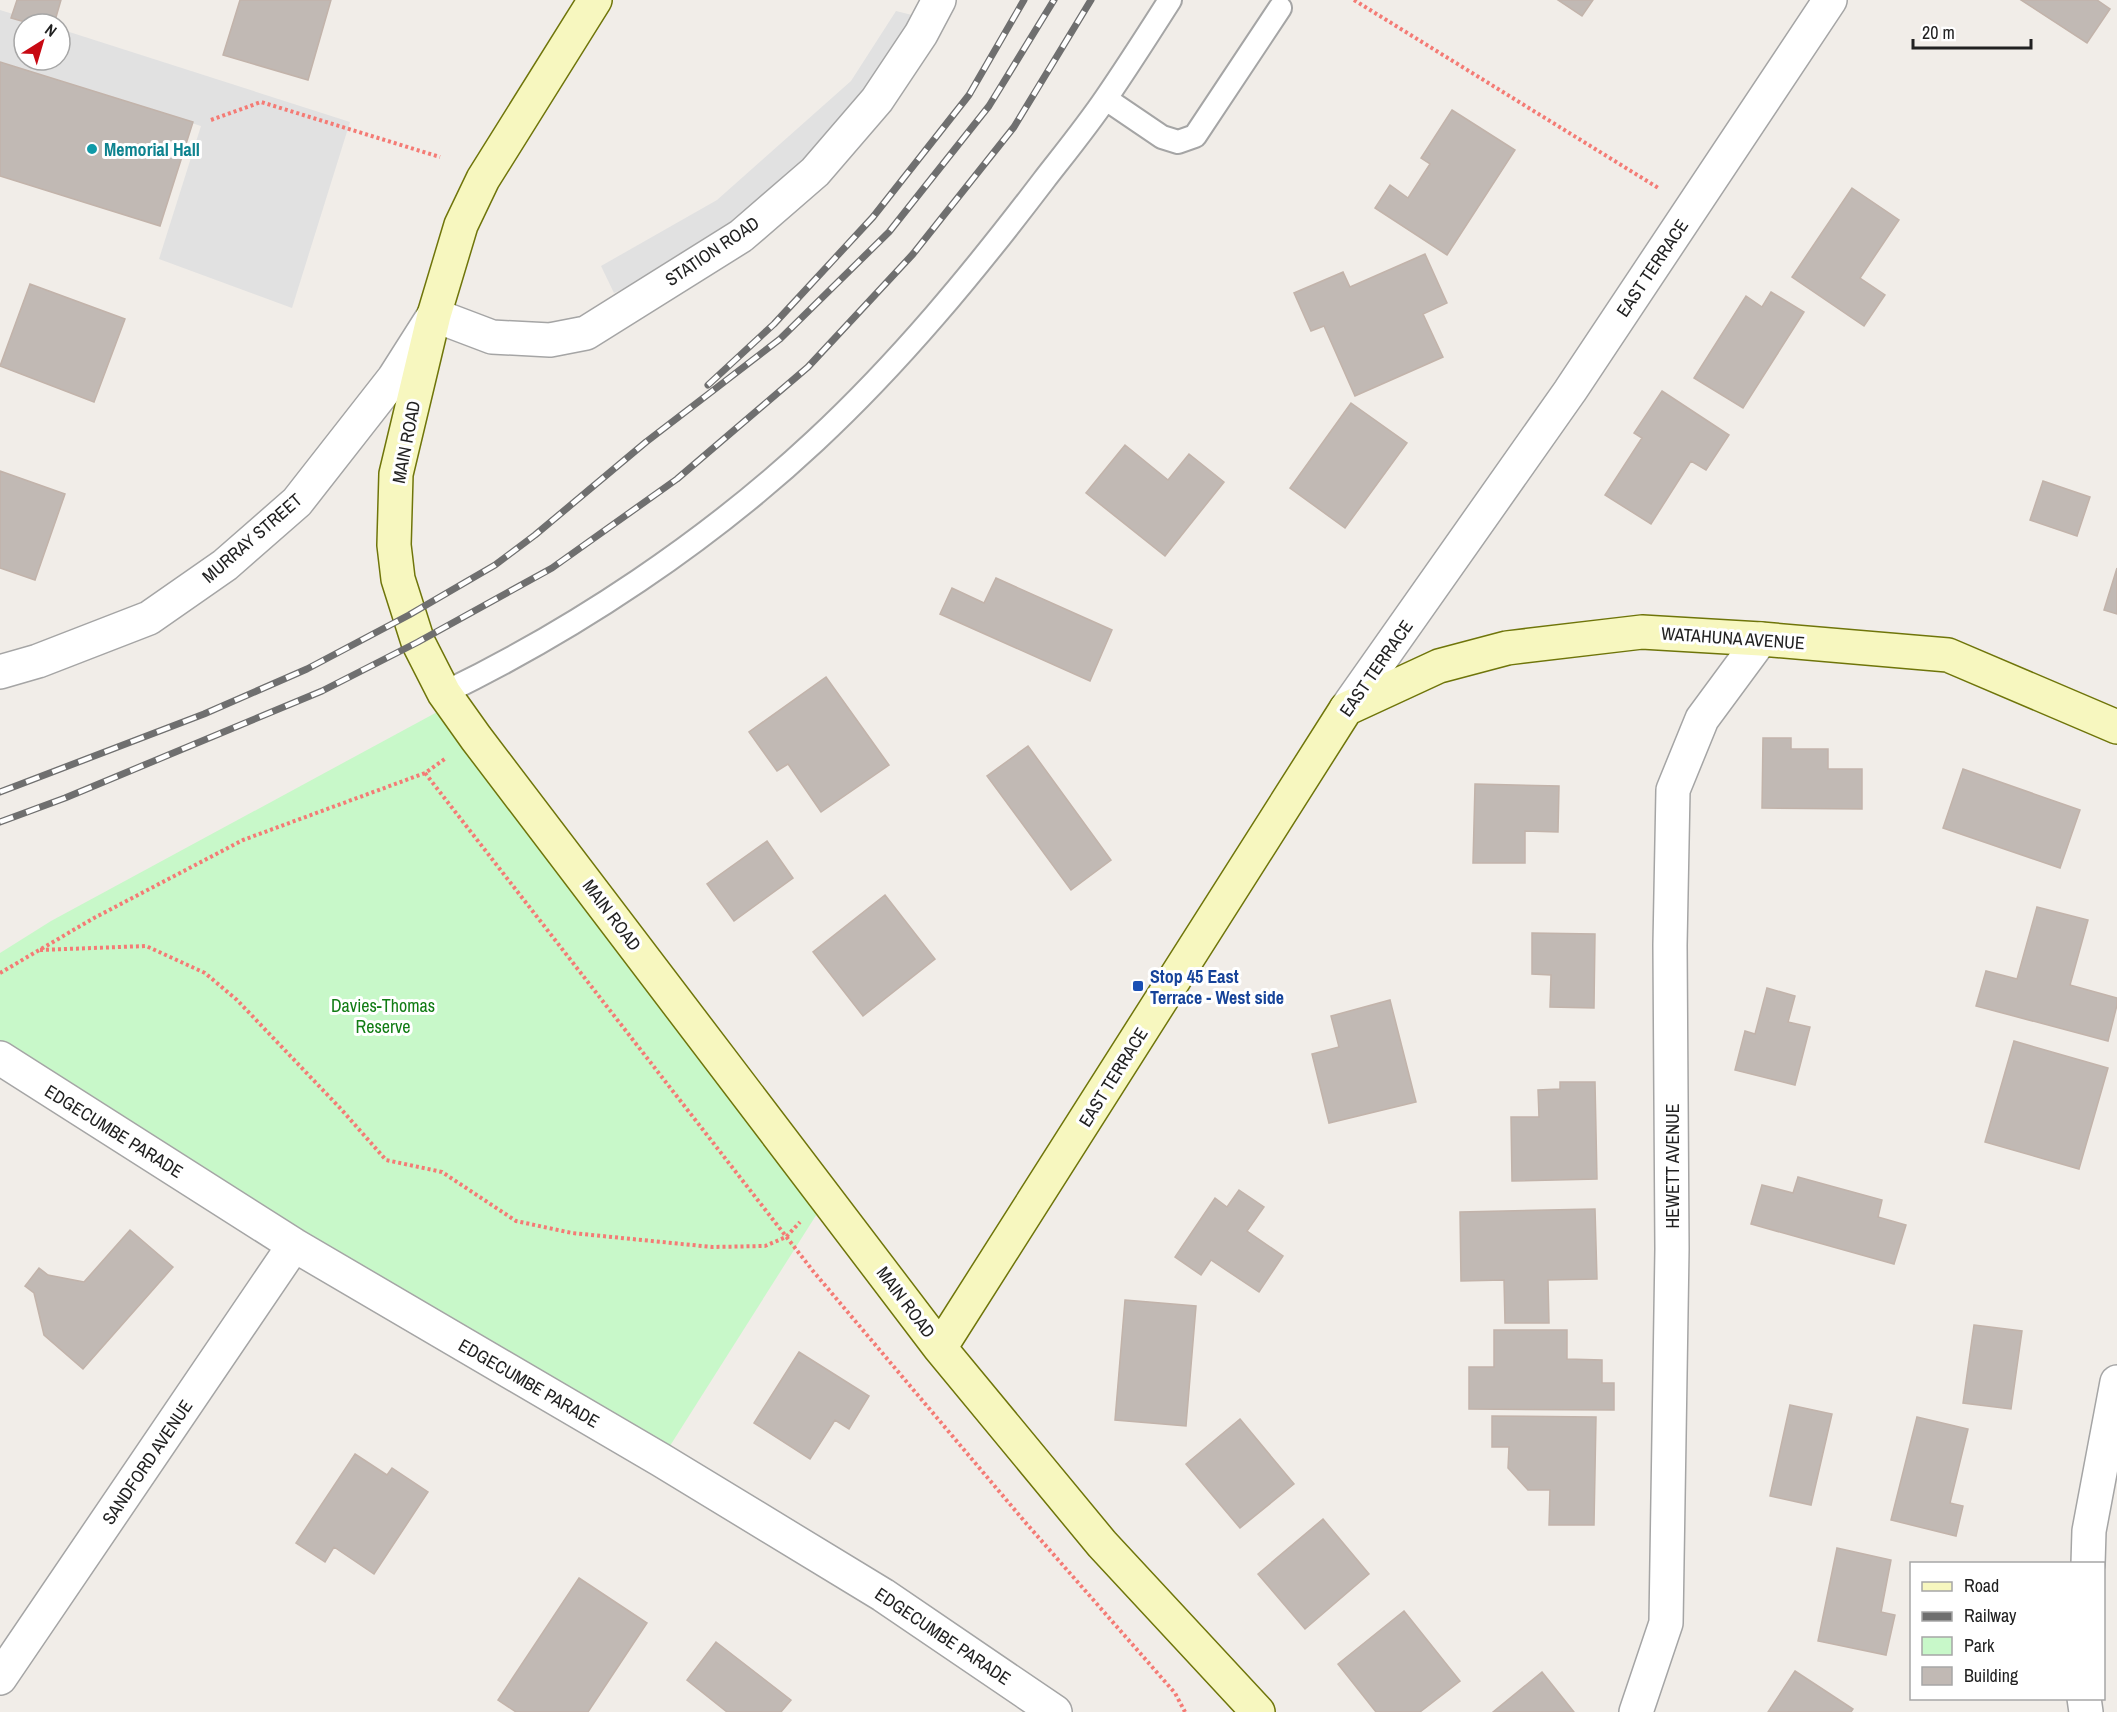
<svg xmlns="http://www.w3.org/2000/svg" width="2117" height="1712" viewBox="0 0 2117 1712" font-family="'Archivo Narrow',sans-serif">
<rect width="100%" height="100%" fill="#f1ede8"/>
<!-- park -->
<path fill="#c8f8c9" d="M452,704l375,494 -166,262 -661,-402v-105l51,-32z"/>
<!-- parking -->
<path fill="#e1e1e1" d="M0,10l45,14h-21v36h36v-31l290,93 -58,186 -133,-49 42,-133 -201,-64z
M896,11l32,8 -187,217 -127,57 -13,-27 116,-66 134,-119z"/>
<!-- building -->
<path fill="#c1b9b4" stroke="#c2b3aa" stroke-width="1.5" d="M17,0h44l-7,24h-22l-21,-6z
M240,0h91l-23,80 -85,-25z
M1558,0h35l-11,16z
M2021,0h76l13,9 -23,34z
M0,62l193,60 -33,104 -160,-50z
M1452,110l63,40 -68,105 -72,-47 15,-23 18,13 22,-34 -9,-6z
M1852,188l47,32 -39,58 25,17 -21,31 -72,-49z
M1425,254l22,49 -24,11 20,43 -88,39 -31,-70 -13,5 -17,-38 49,-21 7,15z
M30,284l95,35 -31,83 -94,-36z
M1771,292l33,20 -61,96 -49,-30 52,-82 16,11z
M1662,391l67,44 -23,35 -15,-9 -40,63 -46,-29 37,-57 -8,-5z
M1351,403l56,40 -62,85 -55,-40z
M1125,445l43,35 21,-26 35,28 -59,74 -79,-63z
M0,471l65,23 -30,86 -35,-12z
M2043,481l47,16 -13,39 -47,-16z
M2117,568v46l-13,-4z
M996,578l116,52 -22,51 -150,-67 12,-26 32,15z
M826,677l63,88 -68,47 -33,-48 -11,7 -28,-39z
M1763,738h28v11h37v20h34v40l-100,-1z
M1028,746l83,114 -40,30 -84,-114z
M1963,769l117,41 -20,58 -117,-40z
M1475,784l84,2 -1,46 -33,-1v32h-52z
M767,841l26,37 -59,43 -27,-37z
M885,895l50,64 -72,57 -50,-64z
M2037,907l51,13 -18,65 47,13v7l-9,36 -132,-35 10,-35 31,8z
M1532,933l63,1 -1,74 -44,-1 1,-32 -19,-1z
M1767,988l28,8 -7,26 22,5 -15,58 -60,-15 10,-39 10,3z
M1390,1000l26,102 -87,21 -17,-69 27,-7 -8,-31z
M2014,1041l94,27 -29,101 -94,-27z
M1560,1082h35l2,97 -85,2 -1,-64h28l-1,-27 22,-1z
M1798,1177l84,23 -4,17 28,8 -12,39 -143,-40 11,-39 31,8z
M1239,1190l25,17 -17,24 36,25 -24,36 -48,-32 -10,15 -26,-18 40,-59 12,9z
M1595,1209l2,70 -49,1 1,43h-44l-1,-43 -43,1 -1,-69z
M130,1230l43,37 -90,102 -39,-34 -10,-42 -9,-7 14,-18 9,7 36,7z
M1125,1300l71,6 -10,120 -71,-6z
M1974,1325l48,6 -11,78 -48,-6z
M1494,1330h73v29l35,1v23h12v27l-145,-1v-42h25z
M799,1352l70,44 -20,33 -14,-9 -25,39 -56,-36z
M1790,1405l42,9 -21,91 -41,-9z
M1492,1416l104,1 -2,108h-45l1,-35h-22l-20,-22 1,-21h-17z
M1917,1417l51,12 -18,74 13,3 -7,30 -65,-16z
M1240,1419l54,65 -54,44 -54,-64z
M355,1454l32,21 5,-7 36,24 -54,82 -40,-27 -9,15 -29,-19z
M1323,1519l46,55 -64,55 -47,-55z
M1837,1548l54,12 -10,52 14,3 -9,40 -68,-14z
M579,1578l68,45 -59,89h-72l-18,-12z
M1404,1611l56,70 -40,31h-44l-38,-48z
M716,1642l75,58 -10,12h-54l-40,-32z
M1795,1671l58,38 -2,3h-83z
M1542,1672l32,40h-81z"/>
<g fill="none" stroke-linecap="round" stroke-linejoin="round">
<!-- lane casing -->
<g stroke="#a5a5a5" stroke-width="26">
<path id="lane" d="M1106,99l56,38 16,5 17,-6 85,-128
M444,693c132,-64 264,-152 371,-252 85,-79 159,-169 229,-261 21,-27 43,-54 62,-82 22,-32 43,-65 64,-98"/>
</g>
<!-- street casing -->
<g stroke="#a5a5a5" stroke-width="36">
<path id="street" d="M0,672l38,-11 111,-43 76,-53 72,-63 97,-124 40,-63 58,22 58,3 36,-7 155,-97 74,-64 62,-72 44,-66 18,-34
M1346,709l224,-318 260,-391
M0,1058l294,187 367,215 222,135 172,117
M2088,1564l1,-33 28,-149
M0,1678l294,-433
M2084,1698l2,14
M1636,1712l30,-89 6,-374 -2,-304 3,-155 29,-71 59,-80"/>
</g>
<!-- secondary casing -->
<g stroke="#6f750a" stroke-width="36">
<path id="secondary" d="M595,0l-112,179 -22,46 -27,90 -38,159 -2,71 4,34 20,63 26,51 32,45 464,610 162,196 156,168
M940,1348l406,-639 93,-43 68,-18 135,-16 119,7 187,16 169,72"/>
</g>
<!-- path -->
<path stroke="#f47b75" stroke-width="4" stroke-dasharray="3 3" stroke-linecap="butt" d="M1354,0l306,189
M211,120l50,-18 179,55
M425,773l388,498 212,251 150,171 10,19
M40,950l106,-4 59,27 32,27 103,108 46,52 56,12 74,49 56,12 140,14 53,-1 21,-9 14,-15
M0,973l94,-55 149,-78 182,-67 21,-15"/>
<!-- lane -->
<use href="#lane" stroke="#fff" stroke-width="22"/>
<!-- street -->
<use href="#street" stroke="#fff" stroke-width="33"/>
<!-- secondary -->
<use href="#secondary" stroke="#f7f7bf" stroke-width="33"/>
<!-- rail casing -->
<g stroke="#6f6f6f" stroke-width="7">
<path id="rail" d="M708,385l66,-61 99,-107 96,-122 55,-95
M0,792l204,-78 103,-45 102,-54 86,-50 40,-30 111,-93 134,-103 109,-107 100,-126 65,-106
M0,822l65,-24 257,-107 96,-49 134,-74 125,-89 131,-112 105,-113 101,-127 77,-127"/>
</g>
<!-- rail -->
<use href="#rail" stroke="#fff" stroke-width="4.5" stroke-dasharray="14" stroke-linecap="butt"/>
</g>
<!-- markers -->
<circle fill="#0f9aa8" stroke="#fff" stroke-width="2" cx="92" cy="149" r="6"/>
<rect fill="#1a4fb4" stroke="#fff" stroke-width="2" x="1132" y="980" width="12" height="12" rx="3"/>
<g text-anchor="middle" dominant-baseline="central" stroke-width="6" stroke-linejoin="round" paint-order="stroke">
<!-- culture labels -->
<g font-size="18" font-weight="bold" fill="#0d838f" stroke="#fff" text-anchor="start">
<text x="104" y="149">Memorial Hall</text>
</g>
<!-- street labels -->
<g font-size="18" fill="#212121" stroke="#fff">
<text transform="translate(712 251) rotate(-34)">STATION ROAD</text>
<text transform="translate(1652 268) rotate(-56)">EAST TERRACE</text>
<text transform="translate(406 442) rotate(-79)">MAIN ROAD</text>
<text transform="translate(252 538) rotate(-41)">MURRAY STREET</text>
<text transform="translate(1733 638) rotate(4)">WATAHUNA AVENUE</text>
<text transform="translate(1376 668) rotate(-55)">EAST TERRACE</text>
<text transform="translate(612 915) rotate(53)">MAIN ROAD</text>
<text transform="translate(1113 1077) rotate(-58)">EAST TERRACE</text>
<text transform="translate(114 1131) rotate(32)">EDGECUMBE PARADE</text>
<text transform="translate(1672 1166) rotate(-90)">HEWETT AVENUE</text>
<text transform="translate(906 1302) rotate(53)">MAIN ROAD</text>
<text transform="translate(529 1383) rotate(30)">EDGECUMBE PARADE</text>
<text transform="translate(147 1462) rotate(-56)">SANDFORD AVENUE</text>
<text transform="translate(943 1636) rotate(34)">EDGECUMBE PARADE</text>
</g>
<!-- transit labels -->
<g font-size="18" font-weight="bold" fill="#164399" stroke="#fff" text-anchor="start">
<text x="1150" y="976">Stop 45 East<tspan x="1150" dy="21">Terrace - West side</tspan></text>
</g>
<!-- park labels -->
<g font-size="18" fill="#117c14" stroke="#fff">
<text x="383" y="1005">Davies-Thomas<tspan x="383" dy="21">Reserve</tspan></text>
</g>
</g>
<!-- legend -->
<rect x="1910" y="1562" width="195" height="138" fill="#ffffff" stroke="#a6a6a6" stroke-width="1.5"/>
<rect x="1922" y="1582" width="30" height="9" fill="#f7f7bf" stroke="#a6a6a6" stroke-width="1.5"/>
<text x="1964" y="1592" font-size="18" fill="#212121">Road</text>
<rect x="1922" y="1612" width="30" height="9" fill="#6f6f6f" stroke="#a6a6a6" stroke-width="1.5"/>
<text x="1964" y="1622" font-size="18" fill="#212121">Railway</text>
<rect x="1922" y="1637" width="30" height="18" fill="#c8f8c9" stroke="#a6a6a6" stroke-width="1.5"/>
<text x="1964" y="1652" font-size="18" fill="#212121">Park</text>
<rect x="1922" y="1667" width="30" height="18" fill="#c1b9b4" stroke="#a6a6a6" stroke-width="1.5"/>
<text x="1964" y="1682" font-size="18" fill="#212121">Building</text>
<!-- north arrow -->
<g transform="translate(42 42) rotate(37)"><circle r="28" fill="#ffffff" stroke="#a6a6a6" stroke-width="1.5"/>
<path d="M0-4.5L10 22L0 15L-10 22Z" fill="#c80913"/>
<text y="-9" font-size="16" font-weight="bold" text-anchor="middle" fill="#212121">N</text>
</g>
<!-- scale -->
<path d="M1913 39v9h118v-9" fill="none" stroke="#212121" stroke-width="3"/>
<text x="1922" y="39" font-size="18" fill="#212121" stroke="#ffffff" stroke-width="4.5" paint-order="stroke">20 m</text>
</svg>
